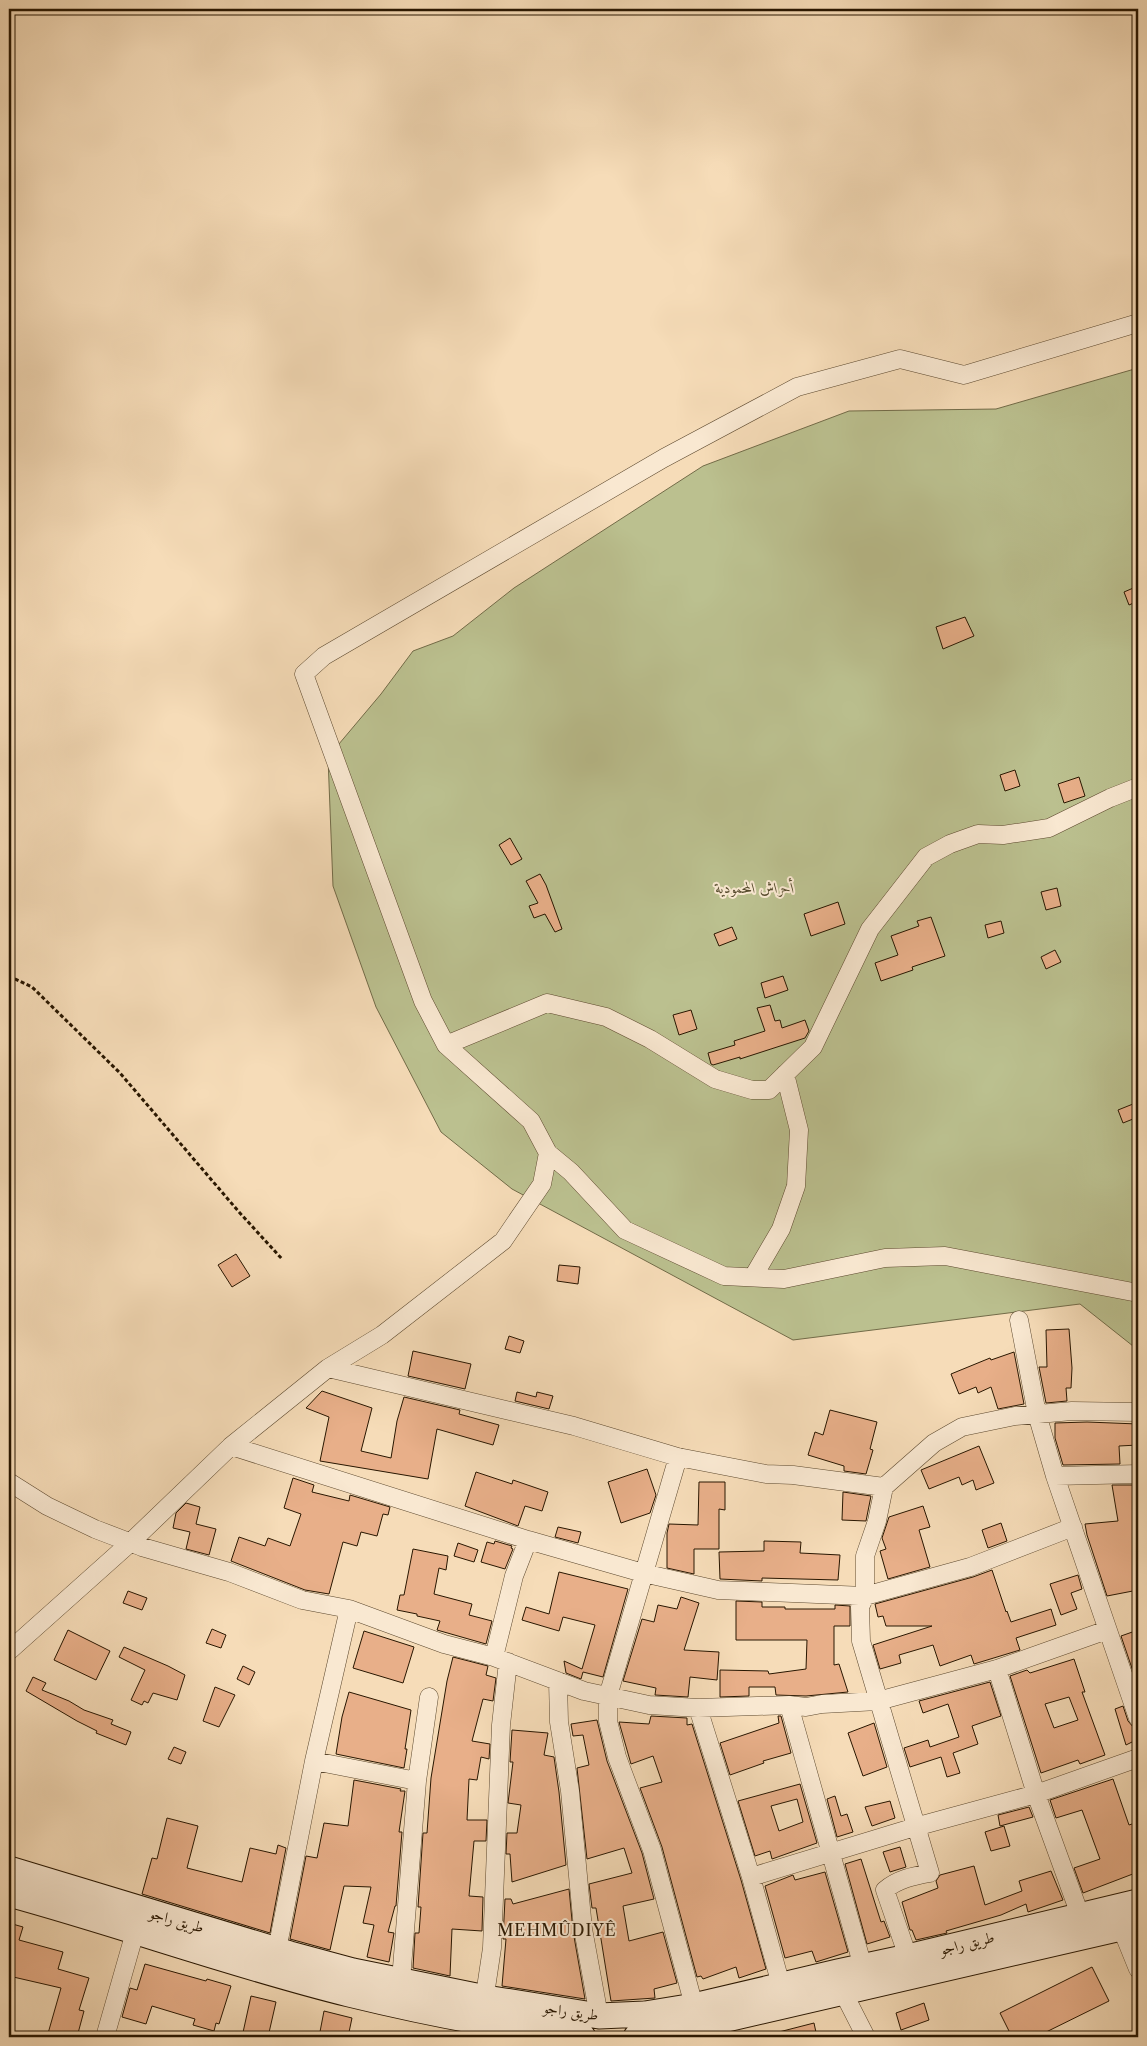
<svg xmlns="http://www.w3.org/2000/svg" width="1147" height="2046" viewBox="0 0 1147 2046" font-family="'Libre Caslon Text',Amiri,serif">
<rect width="100%" height="100%" fill="#f6dcb8"/>
<filter id="stains"><feTurbulence type="fractalNoise" baseFrequency=".004" numOctaves="4"/><feColorMatrix values="0 0 0 0 .2 0 0 0 0 .09 0 0 0 0 .02 0 0 0 .5 -.17"/></filter>
<radialGradient id="worn" r=".72"><stop offset=".6" stop-color="#630" stop-opacity="0"/><stop offset="1" stop-color="#630" stop-opacity=".3"/></radialGradient>
<!-- green -->
<path fill="#bbc08f" stroke="#726b48" d="M1138,368v982l-58,-46 -287,36 -281,-151 -71,-57 -65,-125 -43,-121 -5,-129 53,-63 32,-43 40,-15 61,-48 189,-122 146,-55 147,-2z"/>
<!-- building -->
<path fill="#e8af89" stroke="#281600" fill-rule="evenodd" d="M1138,586v15l-9,4 -5,-13z
M965,617l9,19 -31,13 -7,-22z
M1015,770l5,16 -15,5 -5,-16z
M1079,777l6,19 -21,7 -6,-19z
M510,838l12,21 -11,6 -12,-20z
M540,874l6,11 16,44 -7,3 -10,-18 -11,4 -5,-12 9,-3 -12,-22z
M1057,888l4,18 -15,4 -5,-18z
M838,902l7,22 -34,12 -7,-22z
M931,917l14,39 -33,11 1,3 -32,11 -6,-18 23,-8 -7,-19 28,-10 -2,-5z
M1001,921l3,12 -16,5 -3,-13z
M732,927l5,12 -18,7 -5,-12z
M1055,950l6,12 -15,7 -5,-12z
M783,976l5,14 -23,8 -4,-15z
M770,1005l5,16 5,-1 2,8 23,-8 4,11 -4,7 -65,21v-2l-27,8 -2,-1 -3,-11 27,-8 -1,-4 31,-10 -8,-23z
M691,1010l6,19 -18,6 -6,-20z
M1138,1102v15l-15,6 -5,-13z
M236,1254l14,22 -18,11 -14,-22z
M559,1265l21,2 -2,17 -21,-3z
M1069,1329l3,39 -1,20h-5l1,13 -21,2 -7,-36h8l-1,-37z
M509,1336l15,5 -4,12 -15,-4z
M413,1351l58,13 -6,25 -57,-13z
M1014,1352l10,52 -26,5 -7,-22 -13,6 -2,-6 -17,7 -8,-20 39,-16 1,2z
M322,1391l50,17 -11,43 30,7 6,-37 7,-24 56,13 -1,4 40,11 -6,20 -56,-16 -9,50 -108,-18 9,-44 -23,-9z
M517,1392l19,5 1,-5 16,4 -4,13 -34,-8z
M830,1410l47,12 -7,27 3,1 -7,24 -22,-3v-5l-36,-11 7,-23 8,3z
M1087,1422l51,2v21l-19,1 1,18 -57,1 -8,-27v-15z
M979,1446l15,37 -18,7 -3,-10 -11,5 -3,-8 -30,12 -8,-19z
M647,1469l9,26 -6,18 -29,10 -13,-41z
M476,1472l36,12 1,-4 35,12 -6,19 -17,-5 -7,20 -53,-20z
M293,1478l21,7 -2,7 37,9 1,-6 40,12 -2,8 -5,-1 -6,22 -16,-4 -4,14 -14,-4 -14,52 -24,-4 -74,-29 8,-24 26,9 3,-8 22,8 11,-32 -17,-6z
M699,1482h26v28l-6,-1v40h-25v25l-27,-6v-35l2,-9 29,1z
M1112,1485h26v105l-31,6 -20,-61 -2,-11 33,-3z
M843,1492l28,4 -5,25 -24,-1z
M186,1503l14,4 -4,17 20,5 -7,26 -23,-6 4,-17 -17,-4 3,-15z
M923,1506l7,21 -11,3 11,37 -42,12 -8,-28 6,-2 -4,-11 7,-21z
M1001,1523l6,18 -19,7 -6,-18z
M558,1527l23,5 -3,11 -23,-6z
M495,1541l17,5 -1,2 2,1 -8,20 -24,-7 6,-20 7,2z
M764,1541l37,1 -1,11 40,2 -2,25 -76,-2v3l-42,-2 -1,-27 45,-1z
M458,1543l20,7 -4,12 -20,-6z
M413,1549l35,7 -2,14 -7,-2 -5,26 38,10 -3,11 23,6 -6,23 -49,-14 3,-9 -23,-5v-2l-20,-4 3,-15h4z
M992,1570l14,42 1,-1 4,11 40,-13 5,16 -40,13 4,12 -46,14 -3,-9 -31,11 -7,-21 -34,10 2,8 -21,6 -7,-24 59,-19h-46l-3,-10 -5,1 -3,-13 98,-27z
M559,1572l69,17 -25,88 -20,-5 -2,7 -15,-6 -2,-12 18,8 13,-44 -32,-8 -4,14 -37,-11 4,-13 23,7z
M1078,1575l4,14 -11,4 6,16 -16,6 -11,-31z
M128,1591l19,7 -5,12 -19,-7z
M681,1597l18,6 -15,47 35,2 -2,28 -27,-3 -2,20 -33,-2 1,-7 -33,-7 19,-62 12,3 4,-17 19,4z
M736,1601l26,1v5h23v2h50v-4l15,1v20h-16v39l5,-1 9,28 -42,4 -30,-1 -1,-8h-26v9l-29,1v-27l48,1 1,3 37,-5 1,-29h-71z
M212,1629l14,6 -5,13 -15,-5z
M68,1630l42,21 -14,29 -42,-20z
M1138,1630v56l-17,-50z
M364,1631l50,16 -11,36 -50,-15z
M124,1647l44,19 17,9 -8,25 -24,-7 -5,10 -4,-2 -2,4 -11,-5 14,-30 -26,-13z
M453,1657l35,9 -2,9 10,3 -3,23 -10,-2 -11,42 18,3 -1,15 -8,-2 -4,23 -8,-1 -2,41h20l-1,21h-12l-5,55 14,1 -1,34 -30,-2 -2,47 -37,-8 2,-35h4l2,-26h-3l5,-74h4l4,-55 16,-97z
M1074,1659l11,33h-3l23,63 -25,9 -2,-4 -37,13 -31,-97 17,-6 3,3zM1069,1697l9,23 -24,8 -9,-24z
M243,1666l12,6 -6,13 -12,-6z
M33,1677l13,6 -4,7 27,11 15,9 29,10 -2,4 20,8 -5,13 -30,-12 1,-2 -20,-10 -51,-30z
M990,1682l11,34 -29,10 6,18 -25,9 7,20 -13,4 -6,-20 -31,10 -6,-19 24,-8 2,7 29,-10 -11,-33 -25,9 -4,-12z
M215,1687l20,8 -16,32 -16,-6z
M349,1692l62,18 -6,39h2l-3,19 -68,-14 6,-37z
M1123,1706l5,15 6,7 4,11 -12,6 -11,-36z
M651,1716l36,2v7l5,-1 49,156 25,89 -27,9 -3,-11 -33,12 -2,-3 -4,1 -35,-130 -22,-59 22,-6 -9,-26 -22,8 -12,-42 30,2z
M778,1716h3l10,37 -28,8 1,2 -34,12 -10,-32 59,-20z
M597,1720l10,41 35,92 12,46 -31,7 6,35 34,-9 14,51 -23,6 1,9 -44,3 -15,-93h-4l-3,-24 43,-11 -8,-25 -37,11 -10,-91 12,-3 -6,-30 -10,1 -2,-12z
M874,1723l13,44 -24,9 -15,-43z
M512,1730l36,3 -4,22 10,2 5,35 7,73 -54,17 -2,-28h-4l1,-21h10l4,-28 -13,-2 5,-41h-3z
M174,1747l12,5 -5,12 -13,-5z
M1113,1779l16,46 9,-3v50l-55,21 -9,-25 26,-9 -18,-49 -26,8 -6,-18z
M354,1780l47,9 -1,2h5l-6,41h3l-6,74h-1l-7,26 6,1 -5,29 -22,-5 7,-32 -11,-2 8,-36 -27,-1 -14,64 -40,-11 16,-83 11,2 7,-35 24,3z
M800,1784l17,59 -45,16 -2,-8 -15,5 -17,-55zM797,1799l6,23 -24,9 -8,-25z
M835,1796l6,20 6,-2 6,18 -16,5 -10,-38z
M890,1801l5,17 -23,8 -7,-19z
M1029,1807l4,10 -33,9 -2,-11z
M167,1818l31,8 -11,42 55,14 8,-34 26,6 2,-9 8,3 -16,85 -128,-39 10,-36 5,1z
M1004,1826l6,20 -19,5 -6,-19z
M900,1847l6,20 -16,5 -7,-20z
M861,1859l20,63 3,-1 6,16 -23,7 -22,-80z
M974,1866l11,39 37,-14 -3,-10 32,-10 12,29 -35,12 -2,-8 -25,11 -55,16 1,2 -31,7 -4,-10h-2l-8,-28 36,-14 -2,-7 4,-6z
M825,1872l23,80 -32,10 -4,-11 -27,7 -20,-72 28,-11 2,5z
M569,1889l4,42 12,68 -83,-13 4,-47h-3l2,-40h6l2,5z
M9,1923l14,4 -4,13 44,12 -5,17 31,9 -10,32 5,1 -7,26h-30l14,-49 -52,-12z
M145,1964l61,17 1,-2 24,7 -12,38 -3,-1 -2,8 -21,-6 2,-6 -43,-13 -6,18 -24,-7 8,-29 7,2z
M1092,1967l17,34 -73,36h-24l-12,-24z
M251,1996l25,6 -8,35h-26z
M924,2003l5,17 -28,10 -5,-17z
M324,2011l28,7 -4,19h-29z
M814,2023l3,14h-42v-4z"/>
<g fill="none" stroke-linecap="round" stroke-linejoin="round">
<!-- street casing -->
<g stroke="#5c482e" stroke-width="19">
<path id="street" d="M446,1045l101,-42 59,14 44,22 65,40 37,11h17l44,-43 57,-118 56,-72 24,-13 28,-10 25,1 46,-7 61,-30 28,-11
M548,1153l23,19 54,58 99,46 60,3 101,-21 60,-2 193,37
M753,1277l28,-48 15,-43 3,-56 -14,-56
M1019,1320l18,94 18,62 83,242
M328,1368l246,58 104,31 88,17 27,1 91,12 50,-44 28,-16 53,-11 57,-5 66,1
M231,1446l297,94 115,33 75,17 147,6 105,-29 103,-40
M678,1457l-70,239v25l9,36 35,93 42,156
M1055,1476l83,-2
M9,1482l38,24 48,23 47,18 87,25 73,28 47,9 95,35 50,13 90,34 65,14 49,3 91,-3 17,2 16,-3 56,-3 119,-32 110,-39
M884,1487l-7,34 -12,35v40l-5,11 1,34 69,232c-17,3 -32,6 -45,17l23,67
M9,1651l122,-109 100,-96 97,-78 54,-33 121,-94 39,-57 6,-31 -17,-32 -85,-76 -23,-44 -119,-327 20,-18 340,-198 133,-71 103,-28 64,16 174,-52
M494,1657l20,-81 14,-36
M997,1669l39,125 44,121
M558,1681l1,41 11,69 13,138 16,87
M789,1705l74,262
M698,1708l53,169 30,108
M314,1761l103,20
M751,1877l164,-50 121,-33 102,-36
M1119,1917l2,10 17,42
M277,1950l37,-189 35,-152
M401,1980l16,-199 12,-84
M840,1982l3,10 23,45
M483,2008l9,-60 9,-223 7,-63
M105,2037l30,-105 -1,-11"/>
</g>
<!-- secondary casing -->
<g stroke="#281600" stroke-width="27">
<path id="secondary" d="M9,1869l281,85 63,17 133,27 113,18 46,-2 49,-8 144,-34 70,-15 230,-55
M9,1894c114,31 226,72 340,100 78,19 155,34 234,43
M636,2037l65,-12 437,-101"/>
</g>
<!-- path -->
<path stroke="#281600" stroke-width="3" stroke-dasharray="4 2.5" stroke-linecap="butt" d="M9,976l23,11 88,86 119,139 43,47"/>
<!-- street -->
<use href="#street" stroke="#f9e8d1" stroke-width="18"/>
<!-- secondary -->
<use href="#secondary" stroke="#f9e8d1" stroke-width="25"/>
</g>
<g text-anchor="middle" dominant-baseline="central" stroke-width="4" stroke-linejoin="round" paint-order="stroke">
<!-- park labels -->
<g font-size="15" font-style="italic" fill="#54492b" stroke="#f9e8d1">
<text x="755" y="887">أحراش المحمودية</text>
</g>
<!-- street labels -->
<g font-size="15" fill="#281600" stroke="#f9e8d1">
<text transform="translate(177 1920) rotate(16)">طريق راجو</text>
<text transform="translate(967 1943) rotate(-14)">طريق راجو</text>
<text transform="translate(571 2011) rotate(8)">طريق راجو</text>
</g>
<!-- neighbourhood labels -->
<g font-size="16" letter-spacing="1" fill="#281600" stroke="#f9e8d1">
<text x="557" y="1930">MEHMÛDIYÊ</text>
</g>
</g>
<!-- margin -->
<rect width="1147" height="2046" fill="none" stroke="#f6dcb8" stroke-width="30"/>
<rect x="10" y="10" width="1127" height="2026" fill="none" stroke="#281600" stroke-width="2.5"/>
<rect x="15" y="15" width="1117" height="2016" fill="none" stroke="#281600"/>
<rect width="100%" height="100%" filter="url(#stains)"/>
<rect width="100%" height="100%" fill="url(#worn)"/>
</svg>
